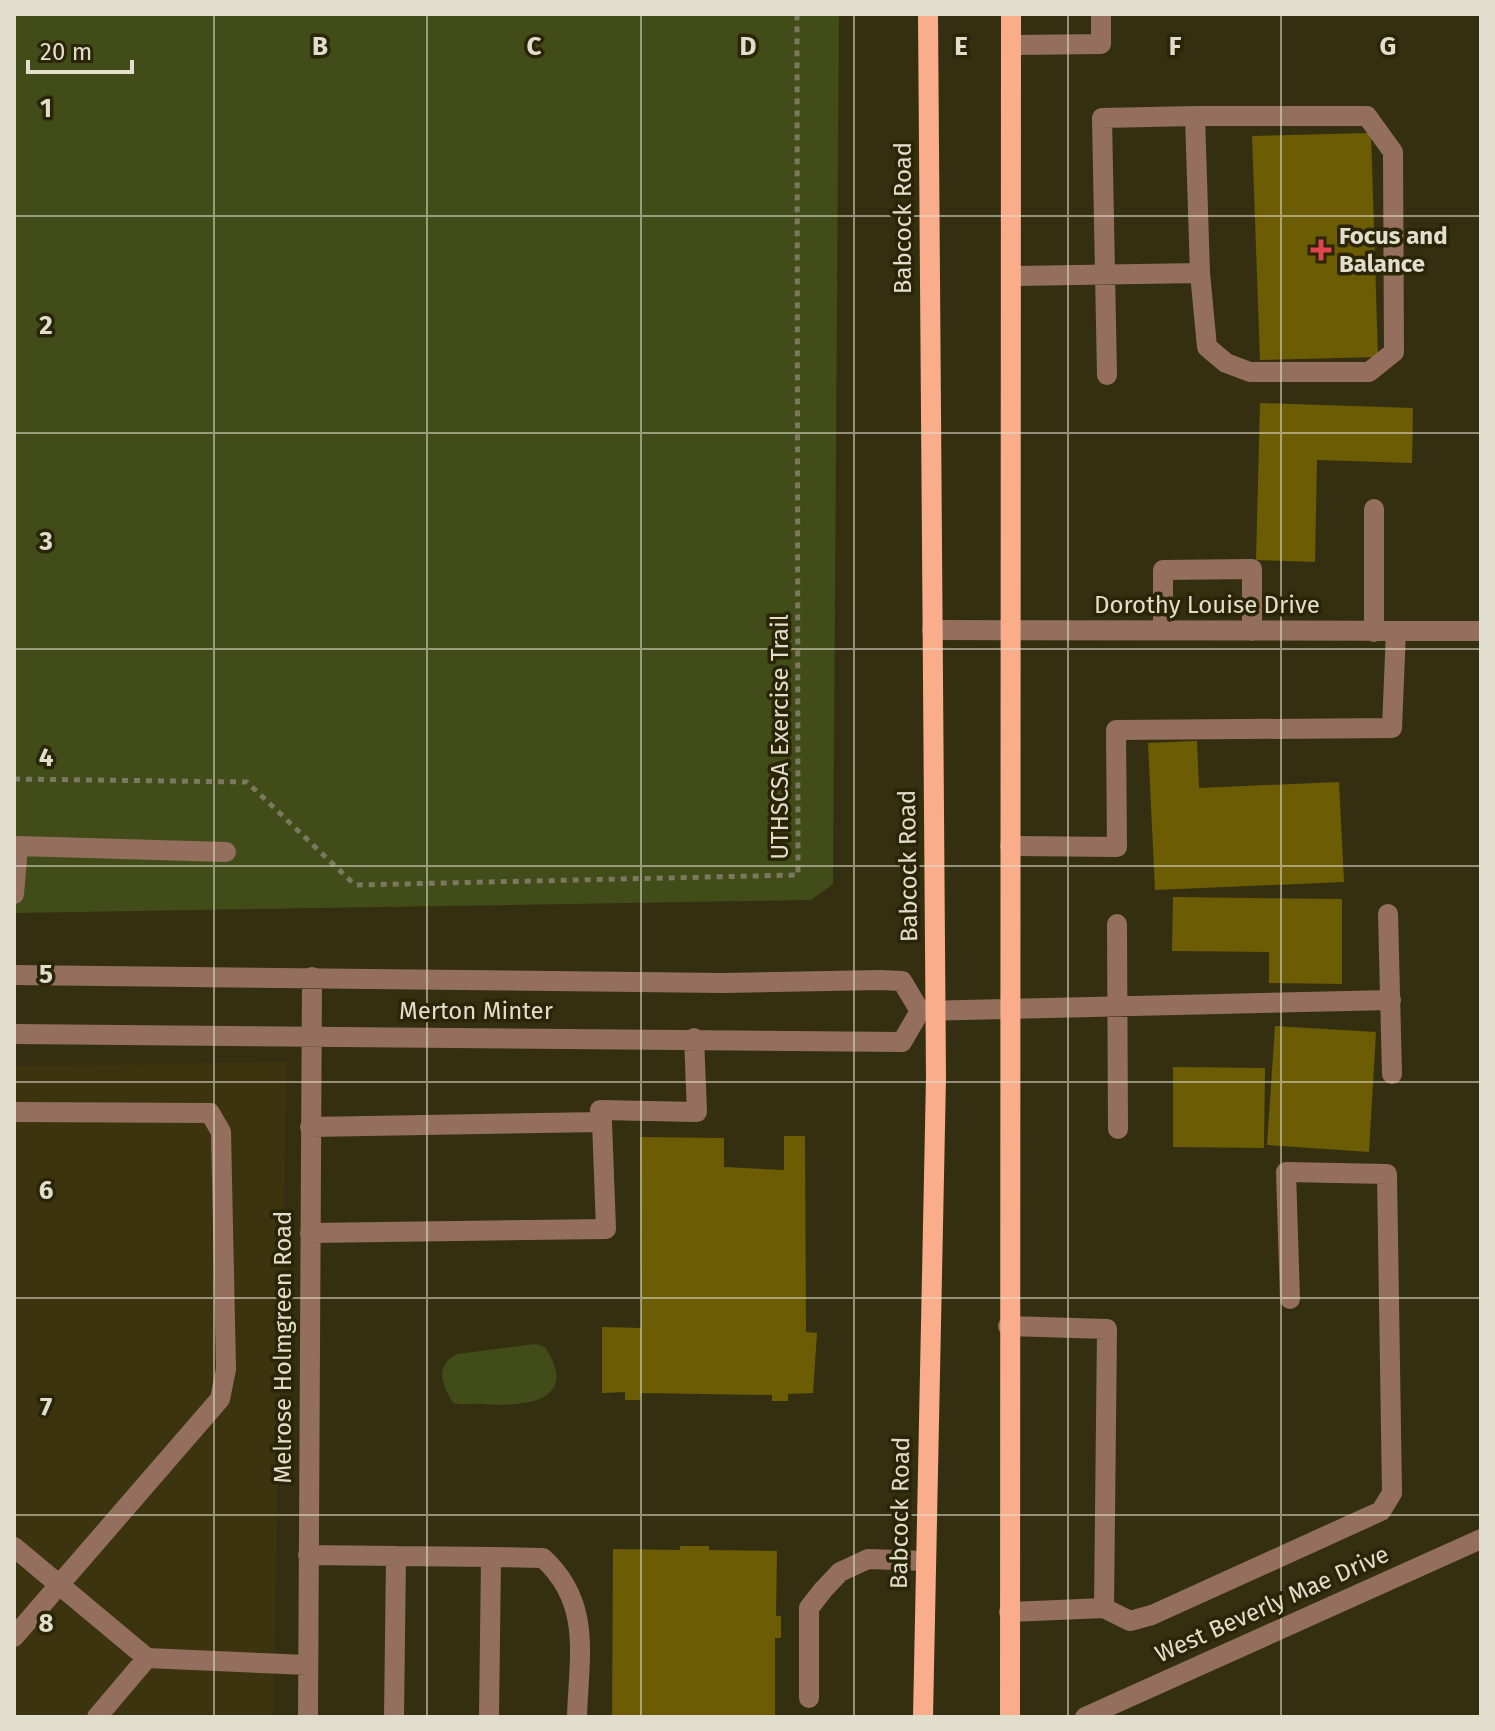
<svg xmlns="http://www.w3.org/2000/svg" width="1495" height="1731" viewBox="0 0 1495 1731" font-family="'Fira Sans',sans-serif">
<rect width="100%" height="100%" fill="#352f12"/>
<!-- built -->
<path fill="#3c340e" d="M287,1062l-14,655h-259v-651z"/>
<!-- green -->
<path fill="#414c18" d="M14,14h825l-6,870 -22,16 -797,13z
M535,1344l10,3c36,55 -21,60 -61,57 -11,-1 -19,2 -31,-1 -11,-18 -19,-37 4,-49z"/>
<!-- building -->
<path fill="#6c5c03" d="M1371,133l7,224 -118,3 -8,-224z
M1260,403l153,5 -1,55 -95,-3 -2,102 -59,-2z
M1197,741l2,47 140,-6 5,100 -189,8 -7,-147z
M1173,897l169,2v85l-73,-1v-31l-97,-1z
M1275,1026l101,6 -7,120 -102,-7z
M1173,1067l92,1 -1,80 -91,-1z
M784,1136h21l1,196 11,1 -4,60 -25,1v7h-16v-6l-131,-2 -1,7h-15v-8l-23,1v-66l39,1 -1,-191 84,1v29l60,3z
M680,1546h29v4l68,1 -1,65h5v22h-6v79h-163l1,-168 67,1z"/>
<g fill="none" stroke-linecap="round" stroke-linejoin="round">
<!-- path -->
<path stroke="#7c775f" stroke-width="5" stroke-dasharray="6 6" stroke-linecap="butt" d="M14,779l233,3 108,103 443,-10 -1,-861"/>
<!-- minor -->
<path stroke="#946f5e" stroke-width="20" d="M1011,45l90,-1v-30
M1195,116h172l26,36 1,200 -25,20h-119l-24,-9 -19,-16 -7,-74
M1011,276l189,-3 -5,-157 -93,2 5,257
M932,630l549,1
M1163,630v-60l89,-1v62
M1374,632v-123
M1010,846l107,1 -1,-117 276,-2 4,-97
M14,894l4,-48 208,6
M1388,914l4,160
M1117,924l1,205
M14,975l709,8 157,-3 22,1 18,30
M920,1011l471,-11
M14,1034l888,8 18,-31
M14,1112l196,1 11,19 5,237 -6,30 -206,238
M602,1122l-2,-12 97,2 -3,-74
M310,1127l292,-5 4,107 -296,4
M1008,1326l99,3 -3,279 -95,4
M14,1547l133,111 161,7
M308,1555l88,1 -2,161
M396,1556l95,1 -2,160
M491,1557l52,1c49,45 36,98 34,158
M1104,1608l26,13 22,-6 229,-104 11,-18 -5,-319 -101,-2 4,127
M809,1698v-90l14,-18 17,-18 28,-13 57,2
M97,1717l50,-59
M308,1717l4,-740
M1085,1717l396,-178"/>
<!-- major -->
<path stroke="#faad8a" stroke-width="20" d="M923,1717l13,-639 -8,-1064
M1010,1717l1,-1703"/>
</g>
<!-- grid -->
<path fill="none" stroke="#e2decd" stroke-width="2" stroke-opacity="0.55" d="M214,14v1703M427,14v1703M641,14v1703M854,14v1703M1068,14v1703M1281,14v1703M14,216h1467M14,433h1467M14,649h1467M14,866h1467M14,1082h1467M14,1298h1467M14,1515h1467"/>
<!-- markers -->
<path fill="#e0444e" stroke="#2b2508" stroke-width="3" d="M1317 238h8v8h8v8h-8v8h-8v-8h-8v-8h8z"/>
<g text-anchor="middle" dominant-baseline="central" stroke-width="7" stroke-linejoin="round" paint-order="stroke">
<!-- street labels -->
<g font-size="24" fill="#e2decd" stroke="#2b2508">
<text transform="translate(903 218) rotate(-90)">Babcock Road</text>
<text x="1207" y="605">Dorothy Louise Drive</text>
<text transform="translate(780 737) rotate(-90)">UTHSCSA Exercise Trail</text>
<text transform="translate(908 866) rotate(-91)">Babcock Road</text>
<text x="476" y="1011">Merton Minter</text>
<text transform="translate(283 1347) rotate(-90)">Melrose Holmgreen Road</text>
<text transform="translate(900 1513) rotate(-89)">Babcock Road</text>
<text transform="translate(1272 1604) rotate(-24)">West Beverly Mae Drive</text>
</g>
<!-- poi labels -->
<g font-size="24" font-weight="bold" fill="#e2decd" stroke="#2b2508" text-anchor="start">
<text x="1339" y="236">Focus and<tspan x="1339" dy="28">Balance</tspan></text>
</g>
</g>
<g font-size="26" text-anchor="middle" font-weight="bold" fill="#e2decd" stroke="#2b2508" stroke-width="7" stroke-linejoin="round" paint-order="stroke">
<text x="320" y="55">B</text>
<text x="534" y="55">C</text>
<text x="748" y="55">D</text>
<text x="961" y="55">E</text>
<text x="1175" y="55">F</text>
<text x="1388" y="55">G</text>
<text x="46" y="117">1</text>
<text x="46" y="334">2</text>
<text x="46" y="550">3</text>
<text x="46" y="766">4</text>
<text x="46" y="983">5</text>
<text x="46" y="1199">6</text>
<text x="46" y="1416">7</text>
<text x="46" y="1632">8</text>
</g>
<!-- border -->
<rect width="1495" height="1731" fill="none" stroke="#e2decd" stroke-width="32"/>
<!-- scale -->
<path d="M28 60v12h104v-12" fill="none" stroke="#e2decd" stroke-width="4"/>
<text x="40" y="60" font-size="24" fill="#e2decd" stroke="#2b2508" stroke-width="6" paint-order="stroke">20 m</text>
</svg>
